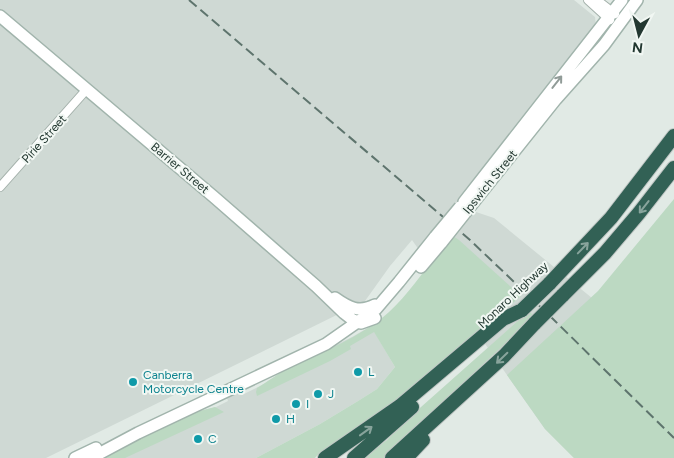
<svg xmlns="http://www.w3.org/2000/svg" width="674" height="458" viewBox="0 0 674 458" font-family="Figtree,sans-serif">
<rect width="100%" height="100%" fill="#e1eae5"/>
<!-- built -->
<path fill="#cfd9d4" d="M0,0h574l21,17 1,9 -123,185 21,7 180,147v93h-100l-29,-29 -133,-189 -22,26 -25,35 -319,157h-46z
M371,326l24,41 -18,22 -19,12 -38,23 -64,34h-157l93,-45 24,-6 12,-6 -1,-3 10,-6 5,3 20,-10 25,-16 65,-32z"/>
<!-- green -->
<path fill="#bcd9c2" d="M674,199v259h-100l-29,-29 -38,-54 91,-84z
M453,236l6,4 62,56 -101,86 -31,25 -59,41 -10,4 -5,6h-59l64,-34 38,-23 19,-12 18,-22 -21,-35 -24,14 1,3 -21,12 -73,35 -1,-4 1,-4c11,-6 21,-15 32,-20 34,-17 71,-30 100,-56 24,-22 41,-52 64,-76z
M529,311l5,5 -6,6 -144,136h-21l24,-18 16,-17z
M215,407l9,5 -99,46h-26l93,-45z"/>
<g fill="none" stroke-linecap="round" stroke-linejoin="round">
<!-- street casing -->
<g stroke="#a4b1ab" stroke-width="10">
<path id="street" d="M588,0l22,20
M597,0l18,14
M0,187l87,-98"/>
</g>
<!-- secondary casing -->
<g stroke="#a1b4ac" stroke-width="14">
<path id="secondary" d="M0,16l214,181 102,89 28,27 9,7 8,3 14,-5
M464,202l158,-202
M469,208l87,-109 48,-54 33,-45
M421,267l21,-25
M335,298c14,10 24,15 40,7
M75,458l21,-10
M91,458l47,-25 188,-89 50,-35 23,-27 36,-45"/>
</g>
<!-- highway casing -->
<g stroke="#c1c7c5" stroke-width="16">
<path id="highway" d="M549,284l62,-66 63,-82
M562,296l43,-43 34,-40 35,-45
M325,458l75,-52 103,-87 19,-9
M354,458l58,-51
M392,458l112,-102 31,-33
M406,458l17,-18"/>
</g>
<!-- street -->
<use href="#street" stroke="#fff" stroke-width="8"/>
<!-- secondary -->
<use href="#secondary" stroke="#fff" stroke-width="11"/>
<!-- highway -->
<use href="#highway" stroke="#326155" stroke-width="14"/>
<!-- rail -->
<path stroke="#5e746d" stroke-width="2" stroke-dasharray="10 5" stroke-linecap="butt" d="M189,0l281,240 83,79 121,119"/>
<!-- secondary-bridge casing -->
<g stroke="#a1b4ac" stroke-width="14" stroke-linecap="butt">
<path id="secondary-bridge" d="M435,237l25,-30
M442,242l27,-34"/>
</g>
<!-- highway-bridge casing -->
<g stroke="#c1c7c5" stroke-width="16" stroke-linecap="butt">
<path id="highway-bridge" d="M522,310l27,-26
M535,323l27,-27"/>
</g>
<!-- secondary-bridge -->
<use href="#secondary-bridge" stroke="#fff" stroke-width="11"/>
<!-- highway-bridge -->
<use href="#highway-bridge" stroke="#326155" stroke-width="14"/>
</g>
<!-- one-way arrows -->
<defs><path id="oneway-shaft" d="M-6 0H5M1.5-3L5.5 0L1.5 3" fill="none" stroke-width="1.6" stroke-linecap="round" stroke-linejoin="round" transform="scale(1.25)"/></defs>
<use stroke="#919c98" href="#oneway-shaft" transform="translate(557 82) rotate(-52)"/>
<g stroke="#88a49c">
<use href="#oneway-shaft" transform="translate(644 207) rotate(128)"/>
<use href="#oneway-shaft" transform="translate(583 248) rotate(-46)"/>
<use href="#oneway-shaft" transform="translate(502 358) rotate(136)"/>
<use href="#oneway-shaft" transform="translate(366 431) rotate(-36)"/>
</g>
<!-- markers -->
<g fill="#0f9aa8" stroke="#f1f7f3" stroke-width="2">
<circle cx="358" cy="372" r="5"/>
<circle cx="133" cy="382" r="5"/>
<circle cx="318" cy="394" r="5"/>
<circle cx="296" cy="404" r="5"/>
<circle cx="276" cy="419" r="5"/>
<circle cx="198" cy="439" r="5"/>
</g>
<g text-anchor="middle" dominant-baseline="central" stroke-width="4" stroke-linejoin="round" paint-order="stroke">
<!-- street labels -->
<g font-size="12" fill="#233831" stroke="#f1f7f3">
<text transform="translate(44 139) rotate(-48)">Pirie Street</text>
<text transform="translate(180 168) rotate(40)">Barrier Street</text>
<text transform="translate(490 182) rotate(-51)">Ipswich Street</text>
<text transform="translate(513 295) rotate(-43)">Monaro Highway</text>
</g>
<!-- culture labels -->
<g font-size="12" fill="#0d838f" stroke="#f1f7f3" text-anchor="start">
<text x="368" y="372">L</text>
<text x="143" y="375">Canberra<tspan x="143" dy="14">Motorcycle Centre</tspan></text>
<text x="328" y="394">J</text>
<text x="306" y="404">I</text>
<text x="286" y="419">H</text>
<text x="208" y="439">C</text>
</g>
</g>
<!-- north arrow -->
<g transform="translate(639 35) rotate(187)" stroke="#f1f7f3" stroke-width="4" paint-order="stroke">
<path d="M0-4L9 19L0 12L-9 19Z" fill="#233831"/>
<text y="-8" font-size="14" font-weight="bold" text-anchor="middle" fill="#233831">N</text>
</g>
</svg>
